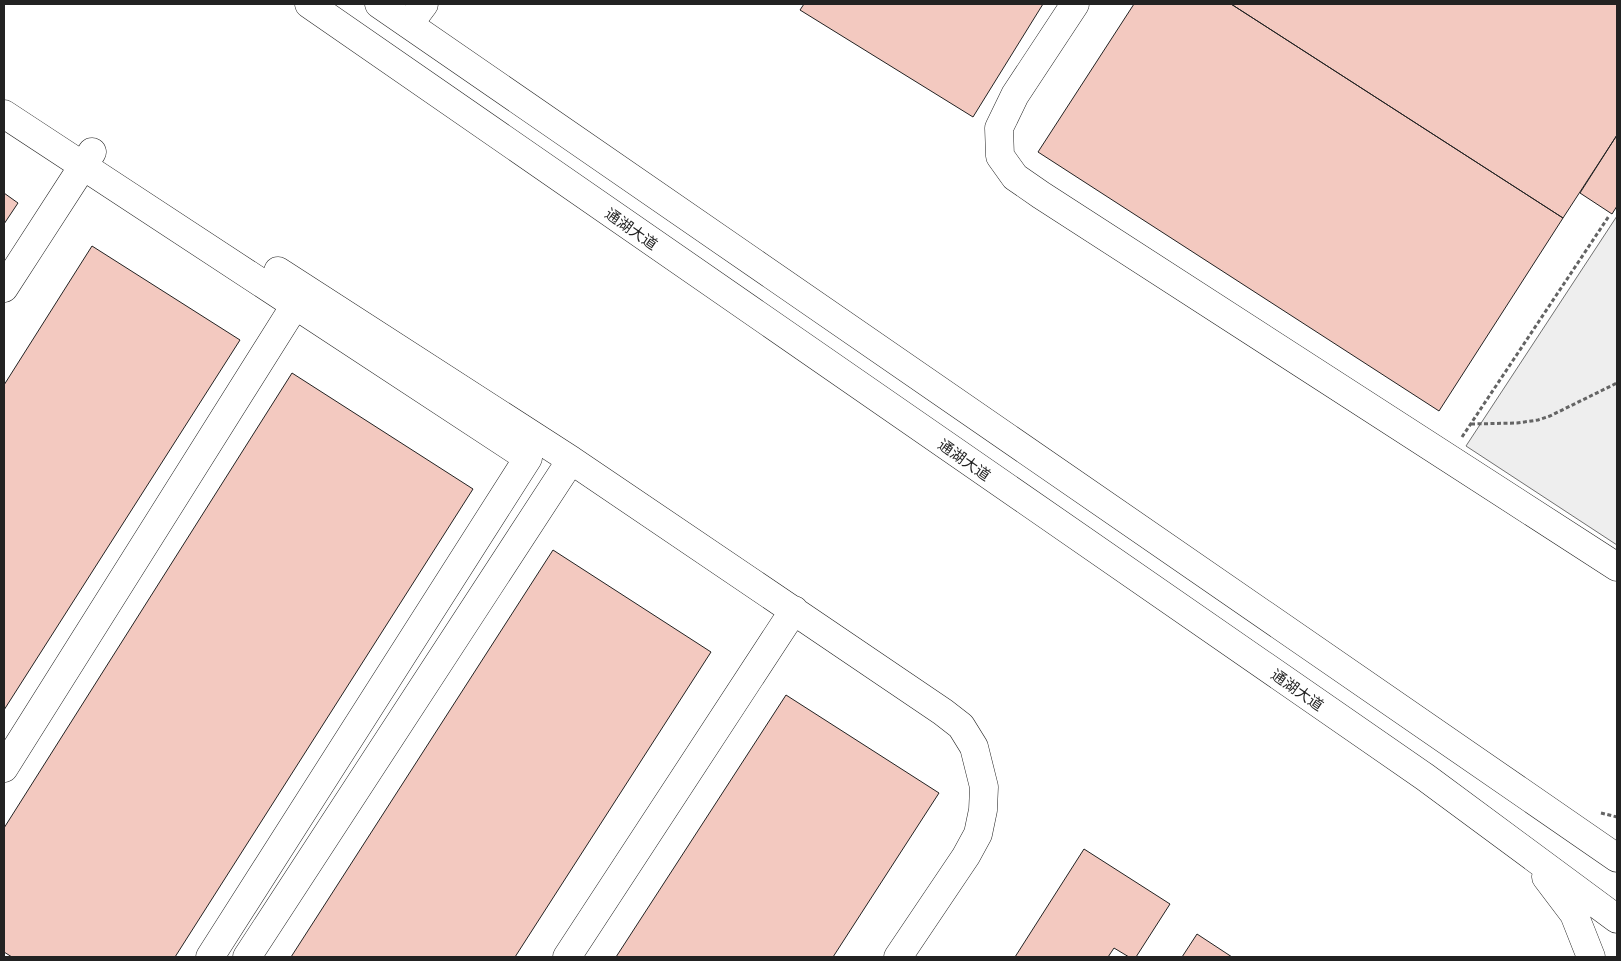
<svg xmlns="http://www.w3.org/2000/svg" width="1621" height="961" viewBox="0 0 1621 961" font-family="Literata,'Noto Sans SC',serif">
<rect width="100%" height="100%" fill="#fff"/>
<!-- green -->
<path fill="#eee" stroke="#6f6f6f" d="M1617,216v329l-151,-99z"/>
<!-- building -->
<path fill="#f3c9c0" stroke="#222" d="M804,4h239l-70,113 -173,-107z
M1134,4h97l332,214 -124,193 -401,-259z
M1231,4h386v131l-54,83z
M1617,135v71l-5,8 -32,-21z
M4,193l14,10 -14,21z
M92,246l148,94 -236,370v-325z
M292,373l181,116 -298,468h-163l-8,-5v-124z
M553,550l158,102 -196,305h-224z
M786,695l153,98 -106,164h-217z
M1084,849l86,55 -34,53h-7l-15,-9 -6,9h-93z
M1197,934l35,23h-50z"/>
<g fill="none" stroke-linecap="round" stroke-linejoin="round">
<!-- minor casing -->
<g stroke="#222" stroke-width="29">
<path id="minor" d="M1075,4l-60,91 -16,33 1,28 15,21 26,18 576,372
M409,24l15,-20
M4,114l524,344 -318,499
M278,271l293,189
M4,288l88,-136
M4,768l300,-477
M247,957l324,-497 372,252 18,14 13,21 10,40 -1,23 -5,24 -12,22 -68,101
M567,957l227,-347"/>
</g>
<!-- major casing -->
<g stroke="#222" stroke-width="29">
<path id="major" d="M309,4l1116,773 192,142
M379,4l1238,854
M1546,877l28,37 17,43"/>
</g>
<!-- path -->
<path stroke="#646464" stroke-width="3" stroke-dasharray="4 2.5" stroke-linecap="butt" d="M1471,424l46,-1 21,-3 12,-4 67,-33
M1462,437l147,-221
M1601,813l16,4"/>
<!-- minor -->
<use href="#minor" stroke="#fff" stroke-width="28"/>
<!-- major -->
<use href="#major" stroke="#fff" stroke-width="28"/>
</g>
<g text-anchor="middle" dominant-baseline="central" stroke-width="4" stroke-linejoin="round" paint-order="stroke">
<!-- street labels -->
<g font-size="15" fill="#222" stroke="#fff">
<text transform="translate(632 228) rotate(35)">通湖大道</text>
<text transform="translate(965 459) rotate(35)">通湖大道</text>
<text transform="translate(1298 689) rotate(35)">通湖大道</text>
</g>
</g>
<!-- border -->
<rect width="1621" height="961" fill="none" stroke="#222222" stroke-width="10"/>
</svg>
